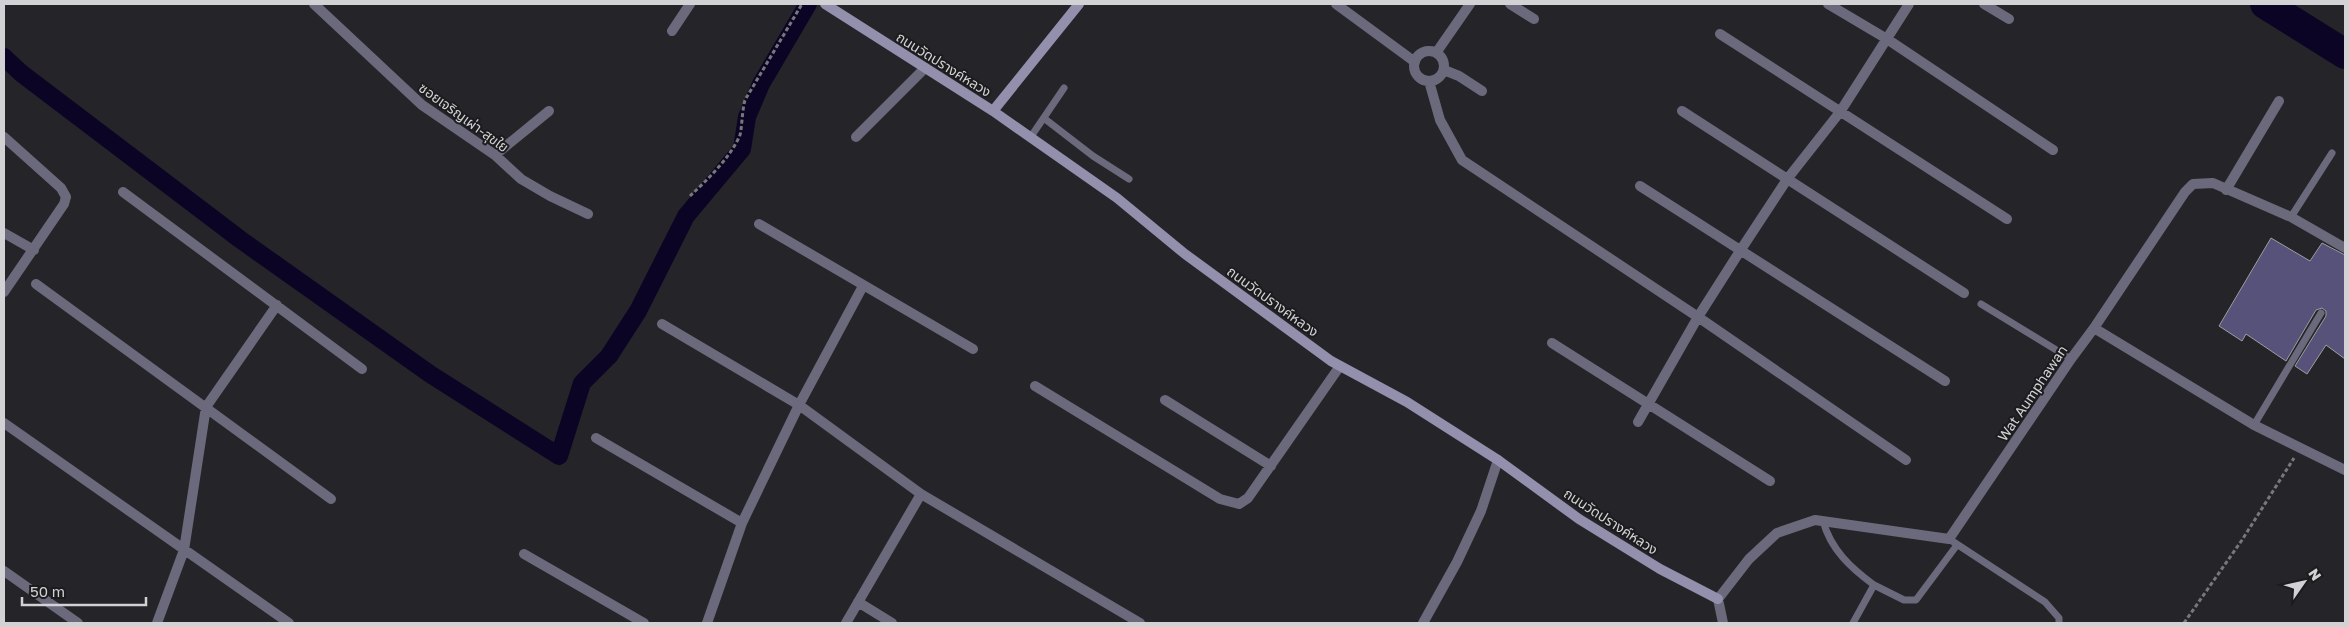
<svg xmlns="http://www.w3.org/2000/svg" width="2349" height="627" viewBox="0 0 2349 627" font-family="'Golos Text','Noto Sans Thai',sans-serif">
<rect width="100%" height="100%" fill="#252529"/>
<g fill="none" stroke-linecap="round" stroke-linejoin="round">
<!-- canal -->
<path stroke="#0c0424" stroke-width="18" d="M4,57l17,16 220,167 189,134 129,82 23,-73 27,-27 29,-45 48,-95 56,-67 5,-32 14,-33 47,-80"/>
<!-- river -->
<path stroke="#0c0424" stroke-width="30" d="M2265,4l80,50"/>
</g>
<!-- building -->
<path fill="#57527a" stroke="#9d9da1" d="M2271,238l39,23 12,-18 23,12v104l-19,-14 -19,29 -12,-8 31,-50v-5l-4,-3 -6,2 -30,51 -40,-27 -4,7 -23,-15z"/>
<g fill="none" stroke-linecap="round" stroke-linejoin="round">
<!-- path -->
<path stroke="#78787b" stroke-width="3" stroke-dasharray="4 2.5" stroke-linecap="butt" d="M690,196c17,-16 41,-39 50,-61 2,-7 2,-25 5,-35l57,-96
M2184,623l58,-83 52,-82"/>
<!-- lane -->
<path stroke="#6b6a7c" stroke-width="7" d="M1045,119l48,37 36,23
M1030,138l34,-50
M2291,217l41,-64
M1981,304l90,55
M2254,425l67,-112
M1823,521c8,29 28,47 51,64l-21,38
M1949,539l96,63 14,16v5
M1874,585l30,15h12l41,-55"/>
<!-- street -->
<path stroke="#6b6a7c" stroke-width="10" d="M314,4l108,101 73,50 26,24 29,17 38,18
M1336,4l79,58
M1510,4l24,15
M1828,4l59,35 166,111
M1984,4l25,15
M672,31l18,-27
M1720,34l287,185
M1414 66a15 15 0 1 1 30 0a15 15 0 1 1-30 0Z
M1436,53l34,-49
M1444,70l15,6 23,15
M1429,81l11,39 22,40 236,157 208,143
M1682,111l282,182
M4,137l57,51 5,9 -2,7 -60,88
M856,137l69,-69
M495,155l54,-44
M1640,186l305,195
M2226,190l53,-89
M123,192l239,177
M759,224l214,125
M4,233l30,17
M36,284l295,215
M662,324l137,81 122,89 219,129
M2094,328l160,97 91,45
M1552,343l218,138
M1035,386l185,113 19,5 9,-6 92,-132
M1165,400l106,66
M1638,422l60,-105 42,-66 48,-73 52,-66 69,-108
M4,423l285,200
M596,438l146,85
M524,554l120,69
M4,571l74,52
M858,602l34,21
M157,623l27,-73 22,-143 71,-102
M707,623l35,-100 57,-118 64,-119
M846,623l75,-129
M1423,623l34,-61 24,-51 17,-51
M1723,623l-5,-24 31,-40 28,-26 38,-13 134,19 122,-180 23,-31 91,-136 8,-8 20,-1 78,34 54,31"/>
<!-- secondary -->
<path stroke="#9390ae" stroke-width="10" d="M825,4l168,107 124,87 68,56 146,107 76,41 91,58 81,59 81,50 58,30
M993,111l86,-107"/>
</g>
<g text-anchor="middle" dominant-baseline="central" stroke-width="4" stroke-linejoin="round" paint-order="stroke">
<!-- street labels -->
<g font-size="14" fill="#d2d2d4" stroke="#1c1c1f">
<text transform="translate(944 64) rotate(32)">ถนนวัดปรางค์หลวง</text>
<text transform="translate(464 117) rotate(36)">ซอยเจริญเผ่า-สุขใย</text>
<text transform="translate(1273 301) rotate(36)">ถนนวัดปรางค์หลวง</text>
<text transform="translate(2032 393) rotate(-56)">Wat Aumphawan</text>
<text transform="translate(1611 521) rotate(33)">ถนนวัดปรางค์หลวง</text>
</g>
</g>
<!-- border -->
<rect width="2349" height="627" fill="none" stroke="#d2d2d4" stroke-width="10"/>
<!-- north arrow -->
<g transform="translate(2304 582) rotate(56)" stroke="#1c1c1f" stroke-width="4" paint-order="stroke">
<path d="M0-4L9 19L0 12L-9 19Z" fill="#d2d2d4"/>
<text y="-8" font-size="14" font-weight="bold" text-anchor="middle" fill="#d2d2d4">N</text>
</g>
<!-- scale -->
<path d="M22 597v8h124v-8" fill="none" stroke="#d2d2d4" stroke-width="2.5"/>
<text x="30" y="597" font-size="15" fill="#d2d2d4" stroke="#1c1c1f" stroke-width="4" paint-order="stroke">50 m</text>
</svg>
